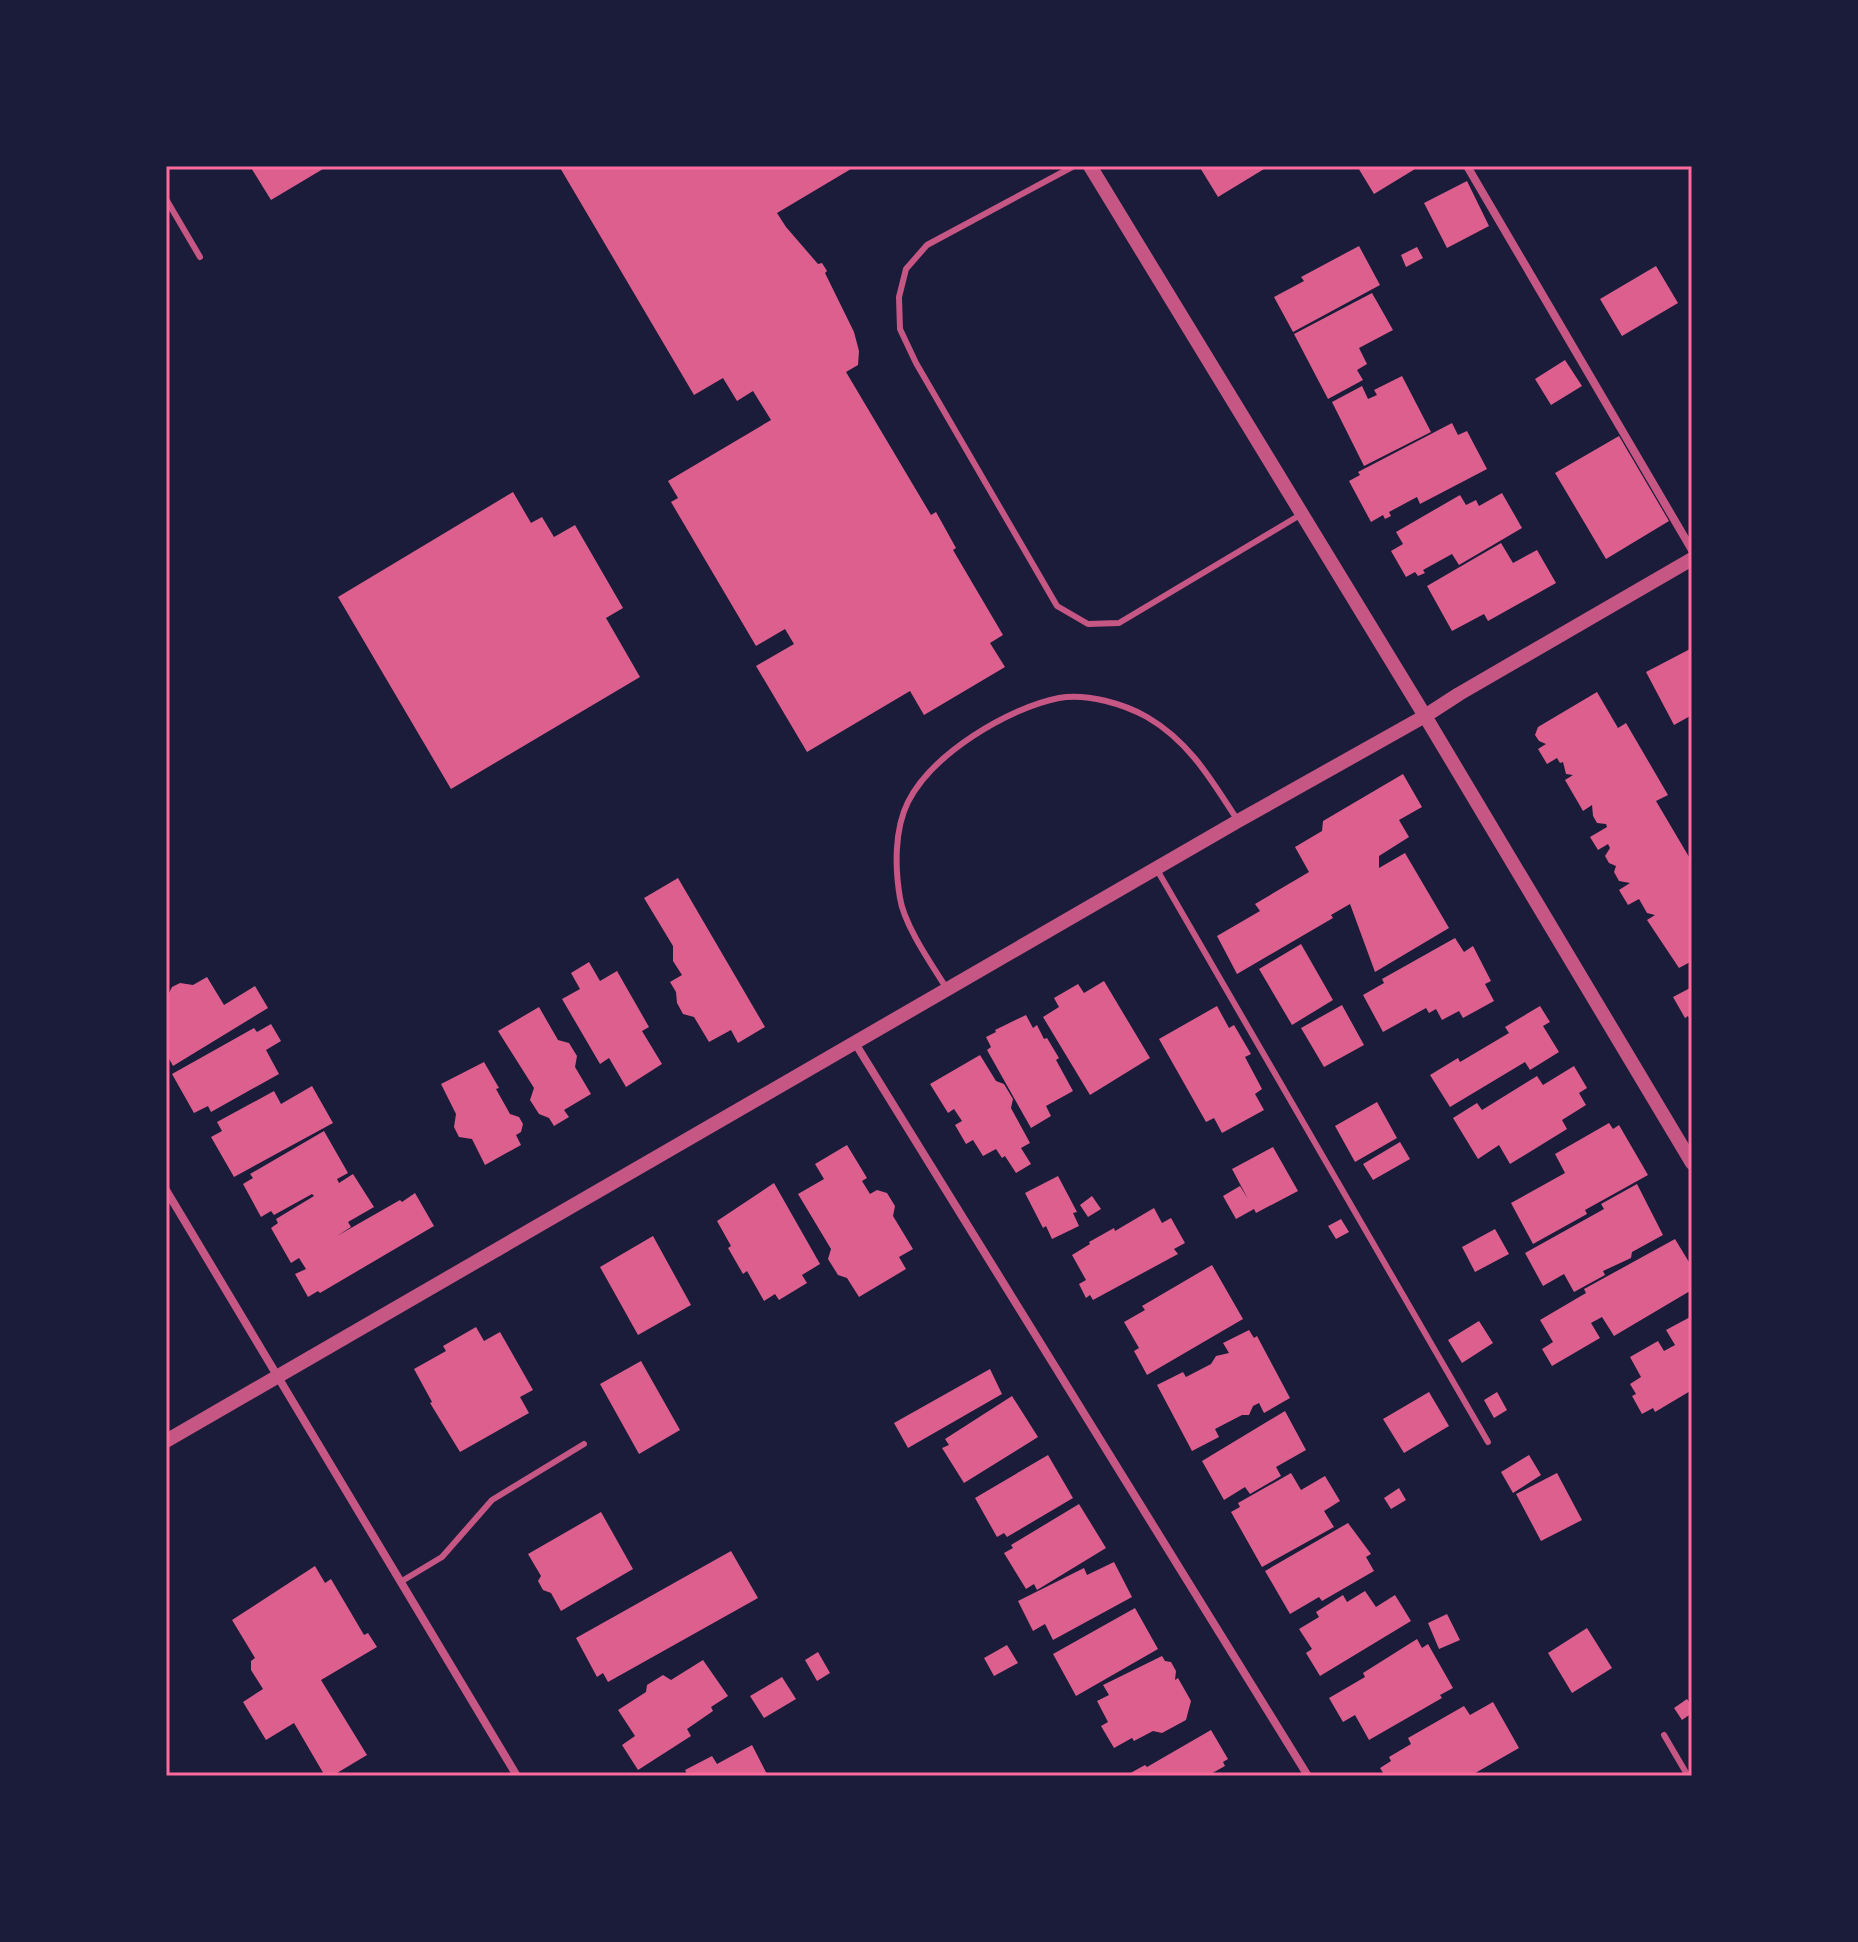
<svg xmlns="http://www.w3.org/2000/svg" width="1858" height="1942" viewBox="0 0 1858 1942" font-family="Literata,serif">
<rect width="100%" height="100%" fill="#1b1b3a"/>
<!-- building -->
<path fill="#dd5f8e" d="M250,166h78l-57,34z
M559,166h297l-79,47 9,14 32,37 4,-1 5,8 -2,2 29,59 5,19 -1,14 -12,7 85,143 5,-3 20,36 -3,2 50,85 -13,8 15,24 -81,48 -14,-24 -103,61 -51,-86 38,-22 -9,-15 -29,17 -85,-144 7,-4 -10,-17 103,-61 -18,-29 -16,10 -14,-23 -29,17z
M1199,166h70l-51,31z
M1357,166h63l-46,28z
M1467,181l22,45 -42,22 -23,-45z
M1359,246l21,39 -87,47 -19,-35 30,-16 -3,-4z
M1417,247l6,11 -17,9 -5,-12z
M1656,266l22,37 -56,33 -22,-37z
M1372,293l21,37 -34,18 8,16 -10,6 6,10 -35,19 -34,-65z
M1565,360l17,26 -31,19 -16,-26z
M1402,376l29,56 -67,34 -32,-64 30,-16 6,13 9,-4 -3,-5z
M1452,423l6,12 9,-4 20,38 -67,35 -3,-7 -28,15 2,4 -6,3 -2,-4 -12,7 -22,-41 11,-6 -2,-3z
M1619,436l50,85 -63,38 -51,-86z
M513,492l18,31 11,-6 12,20 21,-12 48,83 -17,10 34,59 -189,112 -113,-192z
M1502,493l20,35 -63,37 -7,-11 -29,16 2,3 -7,3 -3,-4 -9,5 -15,-26 12,-7 -7,-12 64,-37 6,10 10,-5 3,6z
M1501,543l12,20 24,-13 19,33 -68,38 -4,-7 -32,17 -25,-45z
M1692,648v67l-18,10 -28,-53z
M1597,692l21,36 8,-5 42,72 -12,6 36,61v99l-13,7 -32,-48 8,-5 -8,-2 -8,-14 -11,6 -9,-15 11,-7 -11,-2 -5,-9 2,-6 -7,-3 -4,-7 5,-8 -2,-4 -10,6 -8,-13 17,-10 -1,-3 -9,-1 -4,-7 -1,-11 -9,6 -18,-31 8,-5 -7,-1 -3,-12 -3,1 -3,-5 -10,6 -9,-15 8,-5 -7,-3 -4,-6 3,-8z
M1403,774l19,33 -23,13 10,17 -30,19v12l26,-15 44,75 -74,44 -25,-68 -19,11 2,3 -96,56 -20,-38 43,-25 -5,-7 54,-32 -14,-25 27,-16 1,-10z
M678,878l87,149 -27,16 -7,-13 -22,12 -15,-25 -11,-3 -6,-11 -1,-11 -6,-10 12,-7 -9,-14v-15l-29,-48z
M1455,938l9,14 9,-6 18,35 -6,3 9,17 -31,17 -4,-7 -17,9 -6,-11 -7,4 -3,-5 -43,24 -20,-37 21,-12 -2,-4z
M1301,944l32,56 -41,25 -33,-56z
M589,962l11,19 17,-10 32,56 -7,4 20,33 -36,23 -17,-29 -9,6 -38,-65 18,-10 -9,-16z
M207,977l17,28 31,-19 13,22 -95,58 -7,-13v-54l6,-12 8,-4 13,2z
M1104,981l46,77 -60,37 -47,-78 16,-10 -5,-9 24,-14 6,9z
M1692,987v36l-4,-7 -3,2 -12,-21z
M1342,1005l22,40 -40,22 -23,-39z
M1217,1006l12,22 5,-3 17,29 -6,3 17,32 -7,5 9,16 -42,23 -8,-15 -8,4 -47,-83z
M1540,1006l10,16 -7,4 16,26 -29,18 -5,-8 -75,45 -20,-32 28,-17 2,4 49,-29 -4,-6z
M539,1007l19,33 11,3 8,13 -2,11 16,27 -27,16 5,7 -15,9 -5,-8 -10,-4 -9,-14 4,-12 -36,-57z
M1026,1015l7,13 4,-3 7,14 3,-1 12,20 -3,2 17,31 -27,15 5,10 -20,12 -44,-78 4,-3 -5,-10 10,-5 -1,-2z
M271,1024l10,17 -15,9 13,24 -68,38 -3,-6 -14,7 -22,-39 82,-46 3,4z
M980,1055l16,26 8,3 9,15 -2,9 19,35 -9,5 10,16 -15,9 -11,-17 -3,2 -6,-9 -13,7 -10,-16 -7,4 -11,-19 7,-4 -8,-12 -6,4 -18,-29z
M484,1062l15,26 -3,1 14,25 9,3 4,7 -2,8 -5,3 5,10 -36,20 -13,-26 -13,-2 -5,-10 2,-13 -15,-30z
M1574,1066l13,22 -8,5 7,12 -24,15 5,9 -57,35 -11,-19 -21,14 -25,-41 24,-15 5,7 55,-34 6,9z
M312,1086l21,37 -99,54 -23,-40 11,-6 -5,-9 57,-31 7,13z
M1377,1102l20,36 -42,24 -20,-36z
M1609,1123l4,6 6,-4 29,50 -63,35 2,4 -54,30 -22,-41 54,-30 -10,-19z
M324,1131l24,42 -11,6 2,4 14,-9 21,33 -26,15 3,5 -14,9 63,-36 2,2 13,-9 19,33 -114,67 -2,-2 -10,6 -13,-23 11,-5 -7,-11 -8,5 -20,-35 7,-5 -2,-4 38,-23 -2,-2 -38,21 -3,-4 -10,6 -18,-33 10,-6 -3,-4z
M1400,1142l10,17 -37,21 -10,-16z
M847,1145l20,33 -5,3 8,13 7,-4 10,3 8,13 -2,10 20,33 -14,8 7,12 -47,28 -12,-19 -9,-3 -10,-16 3,-10 -33,-55 26,-15 -9,-15z
M1273,1147l25,44 -42,22 -2,-4 -18,10 -13,-23 17,-10 8,13 -16,-30z
M1058,1176l19,36 -4,1 6,13 -27,13 -6,-13 -3,2 -18,-35z
M774,1183l46,81 -18,11 5,8 -28,17 -4,-6 -11,7 -17,-30 -4,3 -15,-26 3,-2 -14,-25z
M1637,1184l26,51 -31,17 -1,6 -28,13 2,4 -31,17 -10,-18 -21,12 -18,-33 79,-44 -3,-5z
M1092,1196l9,13 -13,8 -8,-12z
M1154,1208l8,15 9,-5 14,25 -11,6 4,5 -85,46 -3,-5 -4,3 -7,-14 7,-4 -14,-25 18,-11 -1,-2 25,-14 1,3z
M1341,1219l8,13 -13,7 -8,-13z
M1495,1229l14,25 -34,18 -13,-25z
M653,1236l38,69 -53,30 -38,-68z
M1675,1239l17,28 -2,24 -76,45 -12,-19 -11,6 9,15 -48,28 -10,-17 11,-7 -13,-22 46,-27 -2,-4z
M1212,1265l31,54 -96,56 -13,-24 5,-3 -15,-26 21,-12 -3,-4z
M1692,1316v74l-37,22 -2,-4 -11,6 -10,-18 4,-2 -6,-10 11,-7 -11,-20 28,-16 6,10 11,-6 -9,-15z
M1479,1321l14,22 -31,20 -14,-23z
M476,1327l8,14 16,-9 33,58 -13,7 9,16 -69,39 -30,-49 2,-1 -18,-33 32,-18 -3,-5z
M1249,1330l5,8 3,-2 33,62 -26,15 -5,-10 -6,3 -4,9h-7l-27,14 4,8 -27,14 -35,-66 26,-13 3,5 25,-13 5,-8 13,-3 -6,-10z
M641,1361l39,69 -41,24 -39,-70z
M990,1369l12,25 -94,54 -14,-25z
M1429,1392l20,34 -45,27 -21,-34z
M1497,1392l10,18 -13,8 -10,-18z
M1012,1396l26,41 -74,46 -22,-35 7,-3 -4,-6z
M1285,1411l21,39 -30,17 5,9 -31,18 -5,-7 -21,13 -22,-39z
M1048,1455l25,43 -66,39 -3,-4 -7,4 -22,-39z
M1529,1455l12,20 -28,18 -12,-21z
M1291,1473l10,17 24,-14 15,25 -16,10 10,16 -72,40 -31,-55 9,-5 -2,-4z
M1557,1473l25,47 -41,21 -25,-47z
M1399,1488l7,12 -15,9 -7,-11z
M1079,1504l27,44 -69,42 -3,-6 -8,5 -22,-36 9,-5 -2,-3z
M601,1512l32,57 -72,42 -10,-18 -8,-3 -5,-9 3,-5 -13,-22z
M1348,1523l23,31 -5,3 8,14 -52,30 -3,-4 -29,17 -25,-43z
M731,1551l27,47 -150,84 -5,-9 -6,4 -21,-39z
M1114,1562l18,35 -79,43 -8,-16 -12,7 -15,-30 66,-33 3,7z
M315,1566l10,17 6,-4 33,56 4,-2 9,14 -56,33 46,75 -35,21h-7l-31,-53 -28,17 -23,-38 20,-13 -12,-19v-9l4,-3 -23,-38z
M1365,1591l11,16 19,-12 16,26 -91,55 -14,-23 6,-4 -13,-20 20,-12 -3,-5 27,-17 4,7z
M1135,1608l23,41 -82,47 -23,-42z
M1447,1614l13,26 -21,9 -11,-26z
M1587,1628l25,40 -40,25 -24,-40z
M1417,1639l5,9 6,-4 25,44 -13,7 2,3 -73,42 -14,-25 -12,7 -14,-24 36,-21 -2,-4z
M1007,1645l11,18 -24,13 -10,-18z
M818,1652l12,21 -13,8 -12,-21z
M1162,1656l3,5 6,1 5,9 -1,9 3,-2 13,23 -5,19 -24,13 -9,-2 -19,10 -2,-3 -18,10 -13,-22 7,-4 -11,-21 12,-6 -6,-10z
M703,1660l25,36 -17,11 2,4 -26,18 4,7 -53,34 -16,-25 13,-9 -17,-26 28,-18 1,-7 16,-10 8,5z
M782,1677l14,22 -32,19 -14,-22z
M1687,1699l5,7v7l-10,7 -8,-12z
M1493,1702l26,46 -49,28h-85l-5,-8 11,-7 -2,-4 22,-13 -3,-6 56,-32 6,9z
M1211,1730l17,29 -5,3 2,4 -18,10h-82l20,-11 2,2z
M752,1745l16,31h-80l-3,-6 27,-14 5,8z"/>
<g fill="none" stroke-linecap="round" stroke-linejoin="round">
<!-- service -->
<path stroke="#c65784" stroke-width="6" d="M1074,166l-147,79 -21,24 -7,28 1,32 16,34 141,243 31,18 31,-1 181,-108
M166,199l34,58
M1156,868l332,574
M947,989c-15,-24 -43,-64 -47,-91 -5,-29 -6,-68 8,-96 24,-48 100,-94 151,-104 28,-5 65,6 88,19 43,25 65,64 91,104
M402,1581l40,-24 50,-57 92,-56
M1664,1735l24,41"/>
<!-- minor -->
<path stroke="#c65784" stroke-width="8" d="M1467,166l225,384
M855,1043l453,733
M166,1190l351,586"/>
<!-- tertiary -->
<path stroke="#c65784" stroke-width="14" d="M1090,166l335,550 267,447
M166,1441l1072,-620 187,-105 34,-22 233,-135"/>
</g>
<!-- border -->
<rect width="1858" height="1942" fill="none" stroke="#1b1b3a" stroke-width="336"/>
<rect x="168" y="168" width="1522" height="1606" fill="none" stroke="#ff6b9d" stroke-width="3"/>
</svg>
